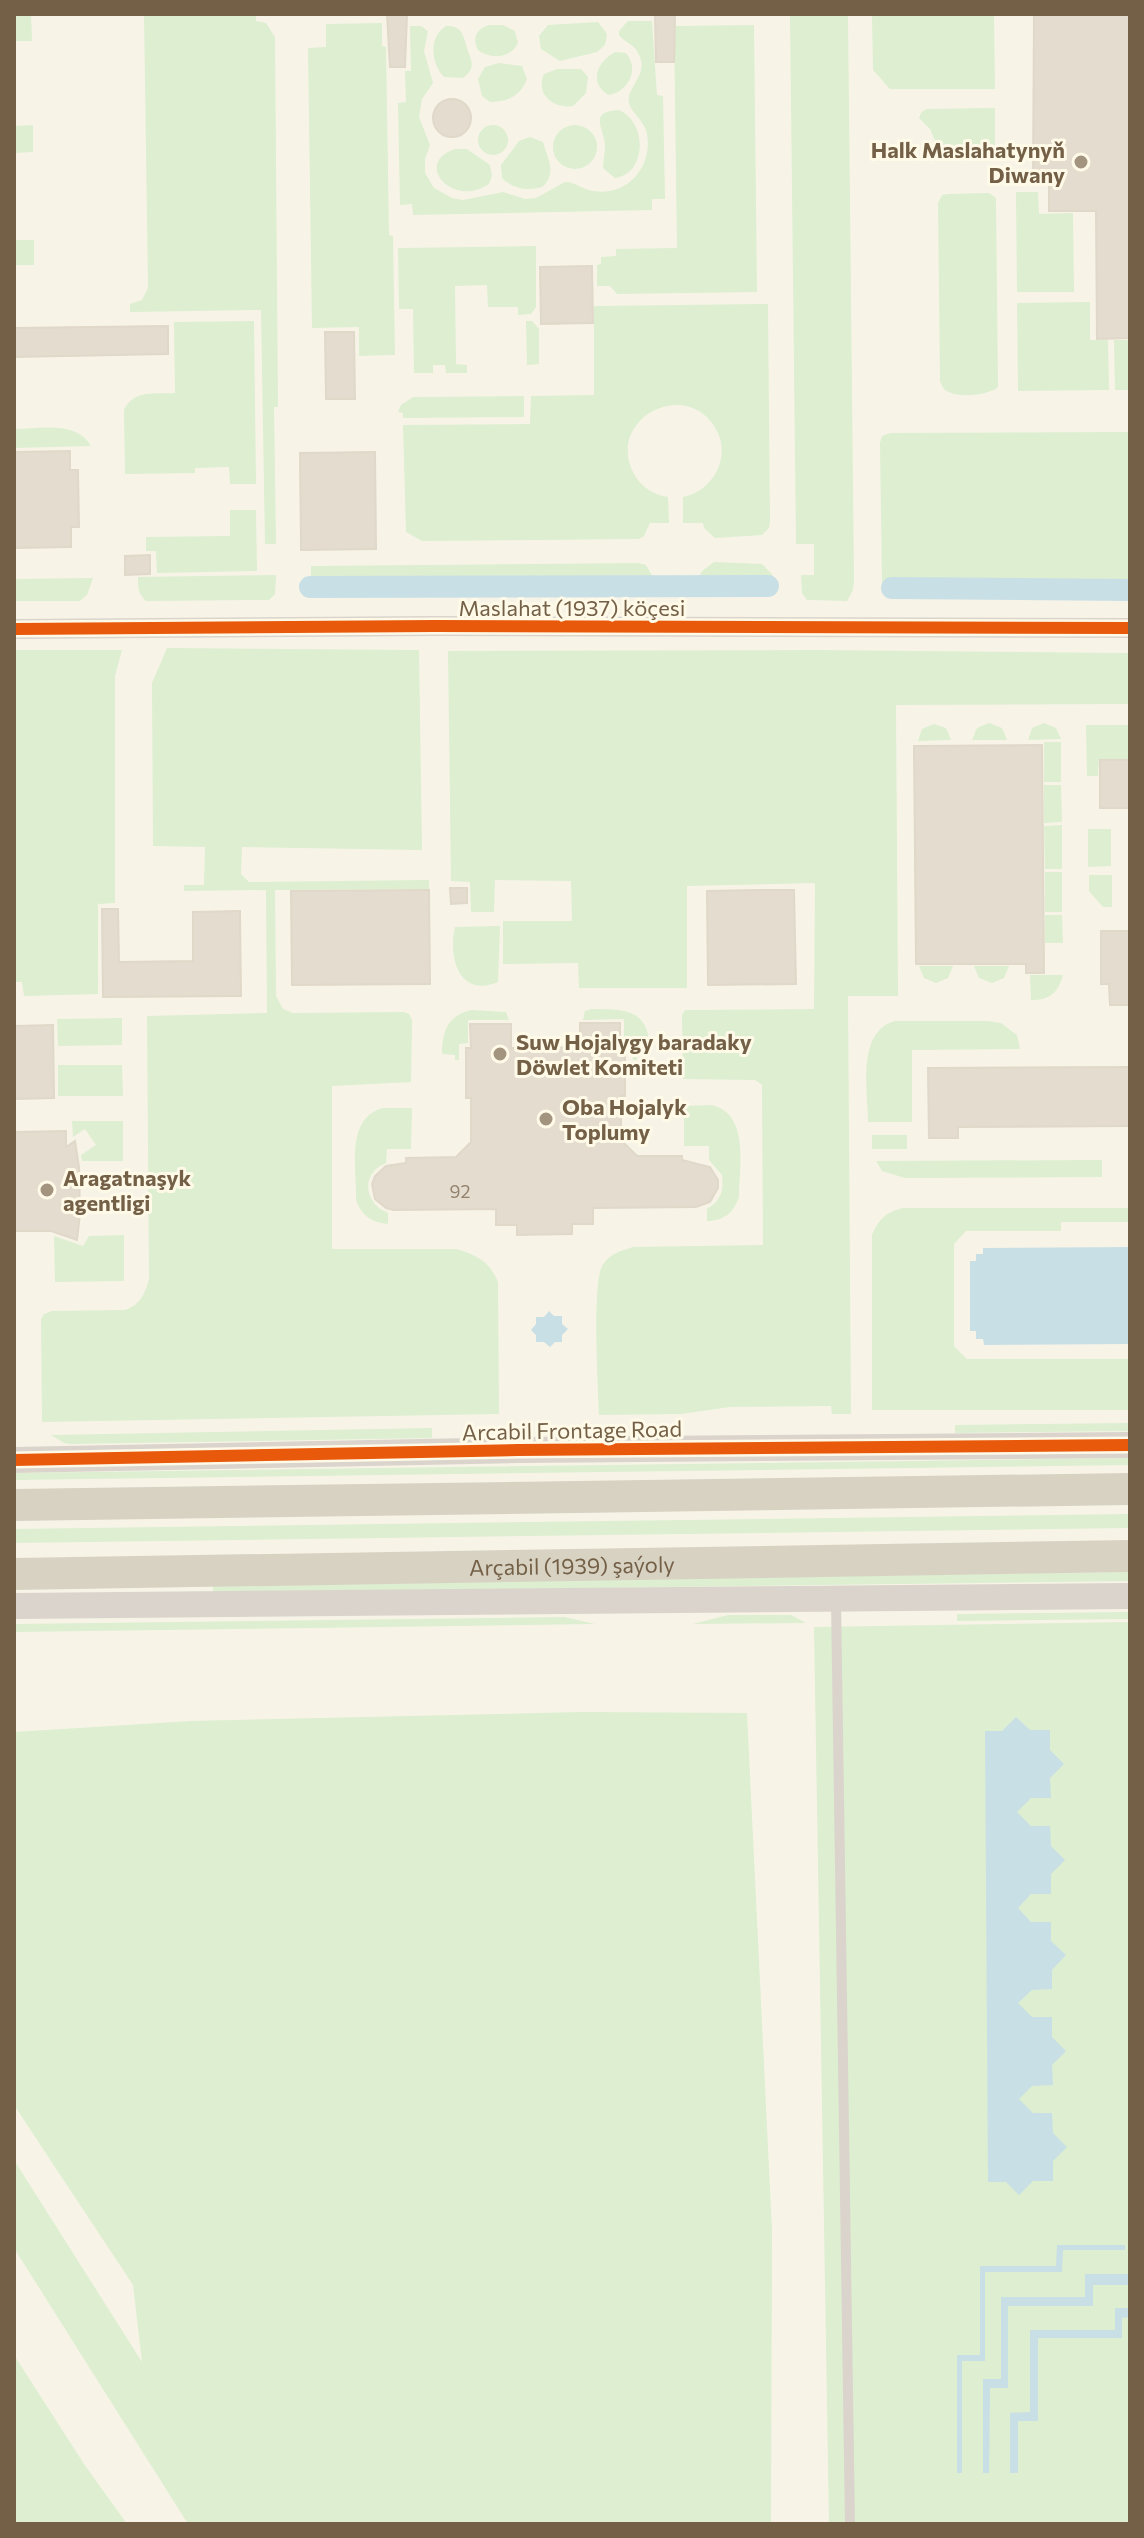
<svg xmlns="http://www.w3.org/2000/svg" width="1144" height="2538" viewBox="0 0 1144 2538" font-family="Commissioner,sans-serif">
<rect width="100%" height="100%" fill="#f7f4e7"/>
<!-- green -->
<path fill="#ddeed1" d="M31,14l1,27h-18v-26z
M144,14h112v7l10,2 9,14 3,370h-4l2,137h-11l-4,-234 -131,2v-8l12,-4 6,-12z
M790,14h58l6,566 -1,10 -6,11 -40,-1 -5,-7 -1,-18h13v-31h-18z
M872,14h122l1,75h-105l-17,-19z
M628,21h24l5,74 6,1 2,103h-13v11l-239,5 -1,-11 -12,1 -2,-102 8,-1 -1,-31h6l-1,-45h11l7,5 -4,20 9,32 -11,16 -3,18 11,28 -5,14v14l9,15 18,10 11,2 40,-8 22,7 11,-1 29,-16c11,0 18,8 28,9 34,6 60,-24 54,-57 -2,-13 -15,-20 -18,-31 -4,-16 23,-29 8,-52 -4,-7 -13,-9 -18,-16v-4z
M598,22l9,12 -2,11 -8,7 -37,9 -19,-12 -2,-13 9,-11z
M382,23v23l4,1 3,188 4,1 2,119 -36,1v-29l-47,1 -4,-280 18,-1v-23z
M489,25h14l12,6 3,12c-7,15 -27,17 -40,7 -6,-12 -2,-21 11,-25z
M754,25l3,267 -140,2 -7,-8h-13v-21l4,-1v-7l15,-1v-7l61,-1 -3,-222z
M446,26c16,0 17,8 21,22 4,13 10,19 -4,30l-19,-1c-13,-14 -16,-40 2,-51z
M615,52l11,1c14,16 2,39 -17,42 -21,-12 -12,-33 6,-43z
M499,63l23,3 5,13c-7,17 -19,23 -37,23l-8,-6 -4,-17 7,-12z
M557,69h24l7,8 -2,16 -13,13c-20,3 -38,-12 -29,-32z
M995,108v39l-1,6 -6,3 -44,-2 -5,-4 -9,-21 -11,-11 2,-5 5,-4z
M618,110c29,10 30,63 -3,68l-12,-10c0,-8 2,-14 2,-22 0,-17 -18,-34 13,-36z
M553 147a22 22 0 1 1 44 0a22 22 0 1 1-44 0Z
M33,125v27l-19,1v-27z
M478 140a15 15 0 1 1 30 0a15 15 0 1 1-30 0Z
M530,137l13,5c4,16 15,31 -1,45 -14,4 -29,2 -40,-9l-1,-13 18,-24z
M455,149h12l23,16 2,11 -3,8c-36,25 -77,-21 -34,-35z
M1038,192l1,22 34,-1 1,79h-57l-1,-100z
M989,193l7,5v4l2,185c-9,8 -37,11 -49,5 -6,-2 -6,-5 -9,-11l-2,-178 4,-8 5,-1z
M14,240h20v25h-20z
M536,246v61l-5,7 -13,1v-8h-30l-1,-22 -32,1 1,78 11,1v8h-21l-1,-8h-12v8h-19l-1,-64h-14l-1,-61z
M1090,302v38h18l1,50 -91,1 -1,-88z
M768,304l2,218 -1,6 -7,7 -47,3 -11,-10 -1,-5h-20v-26c29,-6 48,-38 34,-66 -29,-56 -113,-12 -83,43 7,13 20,21 34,23l1,26h-19l-6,13 -5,3 -217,2 -16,-9 -3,-107 127,-1 1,-28 63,-1v-89z
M254,321l2,163h-26l-1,-17 -34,1v5l-70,1 -1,-64c10,-21 31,-16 51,-17l-1,-71z
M526,321h6l7,8v35l-12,1z
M1114,340h16v50h-15z
M524,396v21l-121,1v-5l-5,-1 3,-7 12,-8z
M14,429c25,0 62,-9 77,17l-77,2z
M1130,432v153l-248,-1 -2,-141 2,-7 8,-3z
M230,510h26l1,61 -100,2 -1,-22h-10v-14l84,-1z
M714,562l48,2 10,10 1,6 -462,1v-15l327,-3 8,2 7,12h46l3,-6z
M276,575l-1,19 -6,6 -123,1c-8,-7 -8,-13 -8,-24z
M93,578l-6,17 -7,6h-66v-22z
M167,648l252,2 3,200 -180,-3 -1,27 8,8 180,-2v9l-154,1 1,106 7,13 10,4 111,-1 5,2 3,6 -1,62 -79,4v163h124c21,6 33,12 42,33l1,132 -457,8 -1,-103 3,-5 8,-3 73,-1c15,-5 20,-16 24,-31l-2,-263 120,-3 -1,-123 -82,1v-6h20l1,-38 -52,-1 -1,-163z
M14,650h108l-7,26v227l-17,1v90l-74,2 -2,-14h-8z
M817,650l313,3v51l-234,1 2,291h-50l3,418h-19l-1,-8 -101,1 -49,7 -82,1c-1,-29 -7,-129 3,-149 7,-12 18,-15 31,-19l130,-2 -1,-160 -7,-5 -72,-1 -1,-64 3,-5 129,-1 1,-126 -128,3v102h-108l-1,-25 -75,1v-43h69l-1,-40 -76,-1 -1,32h-23l-1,-30 -19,-1 -3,-230z
M989,723l13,5 5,12h-35l5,-12z
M1044,723l12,5 5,11 -33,1 4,-12z
M934,724l12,4 5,12 -33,1 4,-12z
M1086,725h44v34h-31l-1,17h-11z
M1044,742h17v40h-17z
M1044,785h17l1,37 -18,1z
M1062,825v44h-17l-1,-43z
M1088,829h23v37l-23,1z
M1045,872h17v40h-17z
M1089,875h23v32h-9l-14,-16z
M1045,915h17l1,28h-18z
M500,926l-2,56c-39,16 -50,-24 -43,-55z
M919,966h34l-5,12 -12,5 -12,-5z
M974,966h35l-5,12 -12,5 -13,-5z
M1030,975h33c-5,18 -13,25 -32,25z
M592,1009c37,0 58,1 58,45h-13v6h-4l-1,-17h-8v-24l-41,1 2,-9z
M471,1010l35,2 3,8h-41v23l-9,1v16h-4v-5l-13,-1c0,-22 5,-38 29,-44z
M122,1018v27l-64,1 -1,-27z
M895,1021h93l13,2 16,12 3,14 -108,1v72h-44c0,-32 -12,-90 27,-101z
M58,1065h64l1,31h-65z
M712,1105c38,10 27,61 27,92 -5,15 -15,24 -32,24v-12c14,-8 17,-19 15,-34l-13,-15v-14h-25v-40z
M383,1108h29l-1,41h-24l-1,14c-26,10 -22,41 2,50v11c-16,-1 -27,-9 -32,-24 1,-31 -11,-82 27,-92z
M72,1121h51v40h-41l-1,-6 15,-10 -11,-16 -12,8z
M872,1135h35v14h-35z
M1102,1160v17l-197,1 -23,-7 -6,-10z
M903,1208h227v14h-69v9h-95l-12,13v102l13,13h163v51h-258v-175c7,-16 14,-23 31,-27z
M124,1235v46l-69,1 -1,-46 29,10 6,-10z
M1130,1423v8l-175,2v-8z
M432,1428v10l-361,6 -7,-1 -13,-8z
M1130,1458v7l-1116,15v-7z
M1130,1514v14l-1116,15v-14z
M1130,1572v9l-917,12v-10z
M1130,1612v7l-173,2v-7z
M728,1615h63l15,8 -113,1z
M564,1617l31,7 -581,8v-8z
M1130,1622v902h-301l-15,-897z
M581,1712l166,1 25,517 -1,294h-583l-174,-276v-88l128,202 -9,-77 -119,-180v-373l177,-11z
M14,2355l70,109 43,60h-113z"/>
<!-- water -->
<path fill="#c9dfe6" d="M1130,1247v97l-146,1 -1,-6h-7v-8h-6v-70h6v-7h7v-6z
M549,1311l5,5h8v8l6,5 -6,6v7h-7l-5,5 -6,-5h-8v-7l-5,-5 5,-6v-7h8z
M1016,1717l14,13h20v20l14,14 -14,14 1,20h-20l-14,14 14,14h19l1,20 14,14 -14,14v20h-20l-13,14 13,14h20v19l15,14 -14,15v19l-20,1 -14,13 14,14h20v20l14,14 -14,14 1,20 -21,1 -13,13 14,14h19l1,20 14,14 -14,14v20h-20l-14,14 -13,-13h-18l-3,-451h17z
M1057,2245h68v5h-62l-1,22h-77v89h-23v112h-5v-118h23v-89h76z
M1085,2274h45v11h-37v21h-85v82h-18l-1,85h-6v-94h18v-82h84z
M1115,2308h15v9l-8,1v20h-84v83h-20v52h-8v-60l20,-1v-82h85z"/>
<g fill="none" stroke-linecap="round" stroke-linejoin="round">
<!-- canal -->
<path stroke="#c9dfe6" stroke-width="22" d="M310,587l458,-1
M892,588l238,2"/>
</g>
<!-- building -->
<path fill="#e3dccf" stroke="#e0d8c9" stroke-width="2" d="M387,14h20l-2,53h-15z
M655,14h20l-1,48h-18z
M1034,14h96v324l-33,1 -1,-128h-47v-29h-16z
M433 118a19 19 0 1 1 38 0a19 19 0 1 1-38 0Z
M592,266l1,57 -52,1 -1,-57z
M168,326v28l-154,3v-29z
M325,332h29l1,67h-29z
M70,451v19h8l1,57h-8v20l-57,1v-96z
M375,452l1,97 -75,1 -1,-97z
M150,555v19l-25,1v-19z
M1042,745l2,228h-18v-9h-110l-2,-218z
M1100,760h30v48h-30z
M450,888h17v15l-16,1z
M429,890l1,94 -138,1 -1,-94z
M760,890h34l2,94 -88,1 -1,-94z
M102,909h16l1,53 74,-1v-49l47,-1 1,85 -138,1z
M1101,931h29v74h-20l-1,-21h-8z
M580,1023h40v24h5v49h-4v44l16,16h45v4l28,7 8,13v8l-8,14 -14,5 -103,1v16h-21v10l-55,1v-10h-21v-16l-102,1 -8,-2 -11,-9 -3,-15 3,-8 11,-10 20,-3v-5l50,-1 15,-15v-44h-5v-50h5l-1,-24h41v24l69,-1z
M53,1025l1,73 -40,1v-73z
M1130,1067v59l-172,1v11h-29l-1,-70z
M66,1131v16l9,-6 4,26 1,47 -3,26 -26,-9h-37v-99z"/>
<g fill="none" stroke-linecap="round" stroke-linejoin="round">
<!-- service -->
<path stroke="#dad4cc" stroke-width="10" d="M836,1601l14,923"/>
<!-- minor -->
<path stroke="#dad4cc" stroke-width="20" d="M14,629l421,-3 695,2"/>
<!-- tertiary -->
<path stroke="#dad4cc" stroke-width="26" d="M14,1460l504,-10 612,-5
M14,1606l1116,-10"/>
<!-- primary -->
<g stroke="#d8d2c3" stroke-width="32">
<path d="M14,1505l1116,-16"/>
<path id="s1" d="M14,1574l1116,-18"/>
</g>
<!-- cycleway casing -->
<g stroke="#fffae8" stroke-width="17">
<path id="cycleway" d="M14,629l421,-3 695,2
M14,1460l504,-10 612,-5"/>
</g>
<!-- cycleway -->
<use href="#cycleway" stroke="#e8590c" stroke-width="12"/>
</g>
<!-- markers -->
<g fill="#a2947f" stroke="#fffae8" stroke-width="3">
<circle cx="1081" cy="162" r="8"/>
<circle cx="500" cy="1054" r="8"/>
<circle cx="546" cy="1119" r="8"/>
<circle cx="47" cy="1190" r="8"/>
</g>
<g text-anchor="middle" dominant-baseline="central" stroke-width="6" stroke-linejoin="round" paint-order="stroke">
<!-- number labels -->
<g font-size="18" fill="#92816b">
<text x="460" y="1191">92</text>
</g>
<!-- poi labels -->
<g font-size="22" font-weight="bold" fill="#746047" stroke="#fffae8" text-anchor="start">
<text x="1065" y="149" text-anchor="end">Halk Maslahatynyň<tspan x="1065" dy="25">Diwany</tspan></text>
<text x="516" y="1041">Suw Hojalygy baradaky<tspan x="516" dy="25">Döwlet Komiteti</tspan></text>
<text x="562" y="1106">Oba Hojalyk<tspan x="562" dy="25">Toplumy</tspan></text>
<text x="63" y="1177">Aragatnaşyk<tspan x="63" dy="25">agentligi</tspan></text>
</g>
<!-- street labels -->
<g font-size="22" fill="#746047" stroke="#fffae8">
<text x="572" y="607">Maslahat (1937) köçesi</text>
<text transform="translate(572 1430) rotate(-1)">Arcabil Frontage Road</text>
<text stroke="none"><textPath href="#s1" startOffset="558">Arçabil (1939) şaýoly</textPath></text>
</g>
</g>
<!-- border -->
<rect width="1144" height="2538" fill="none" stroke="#746047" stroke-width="32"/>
</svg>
